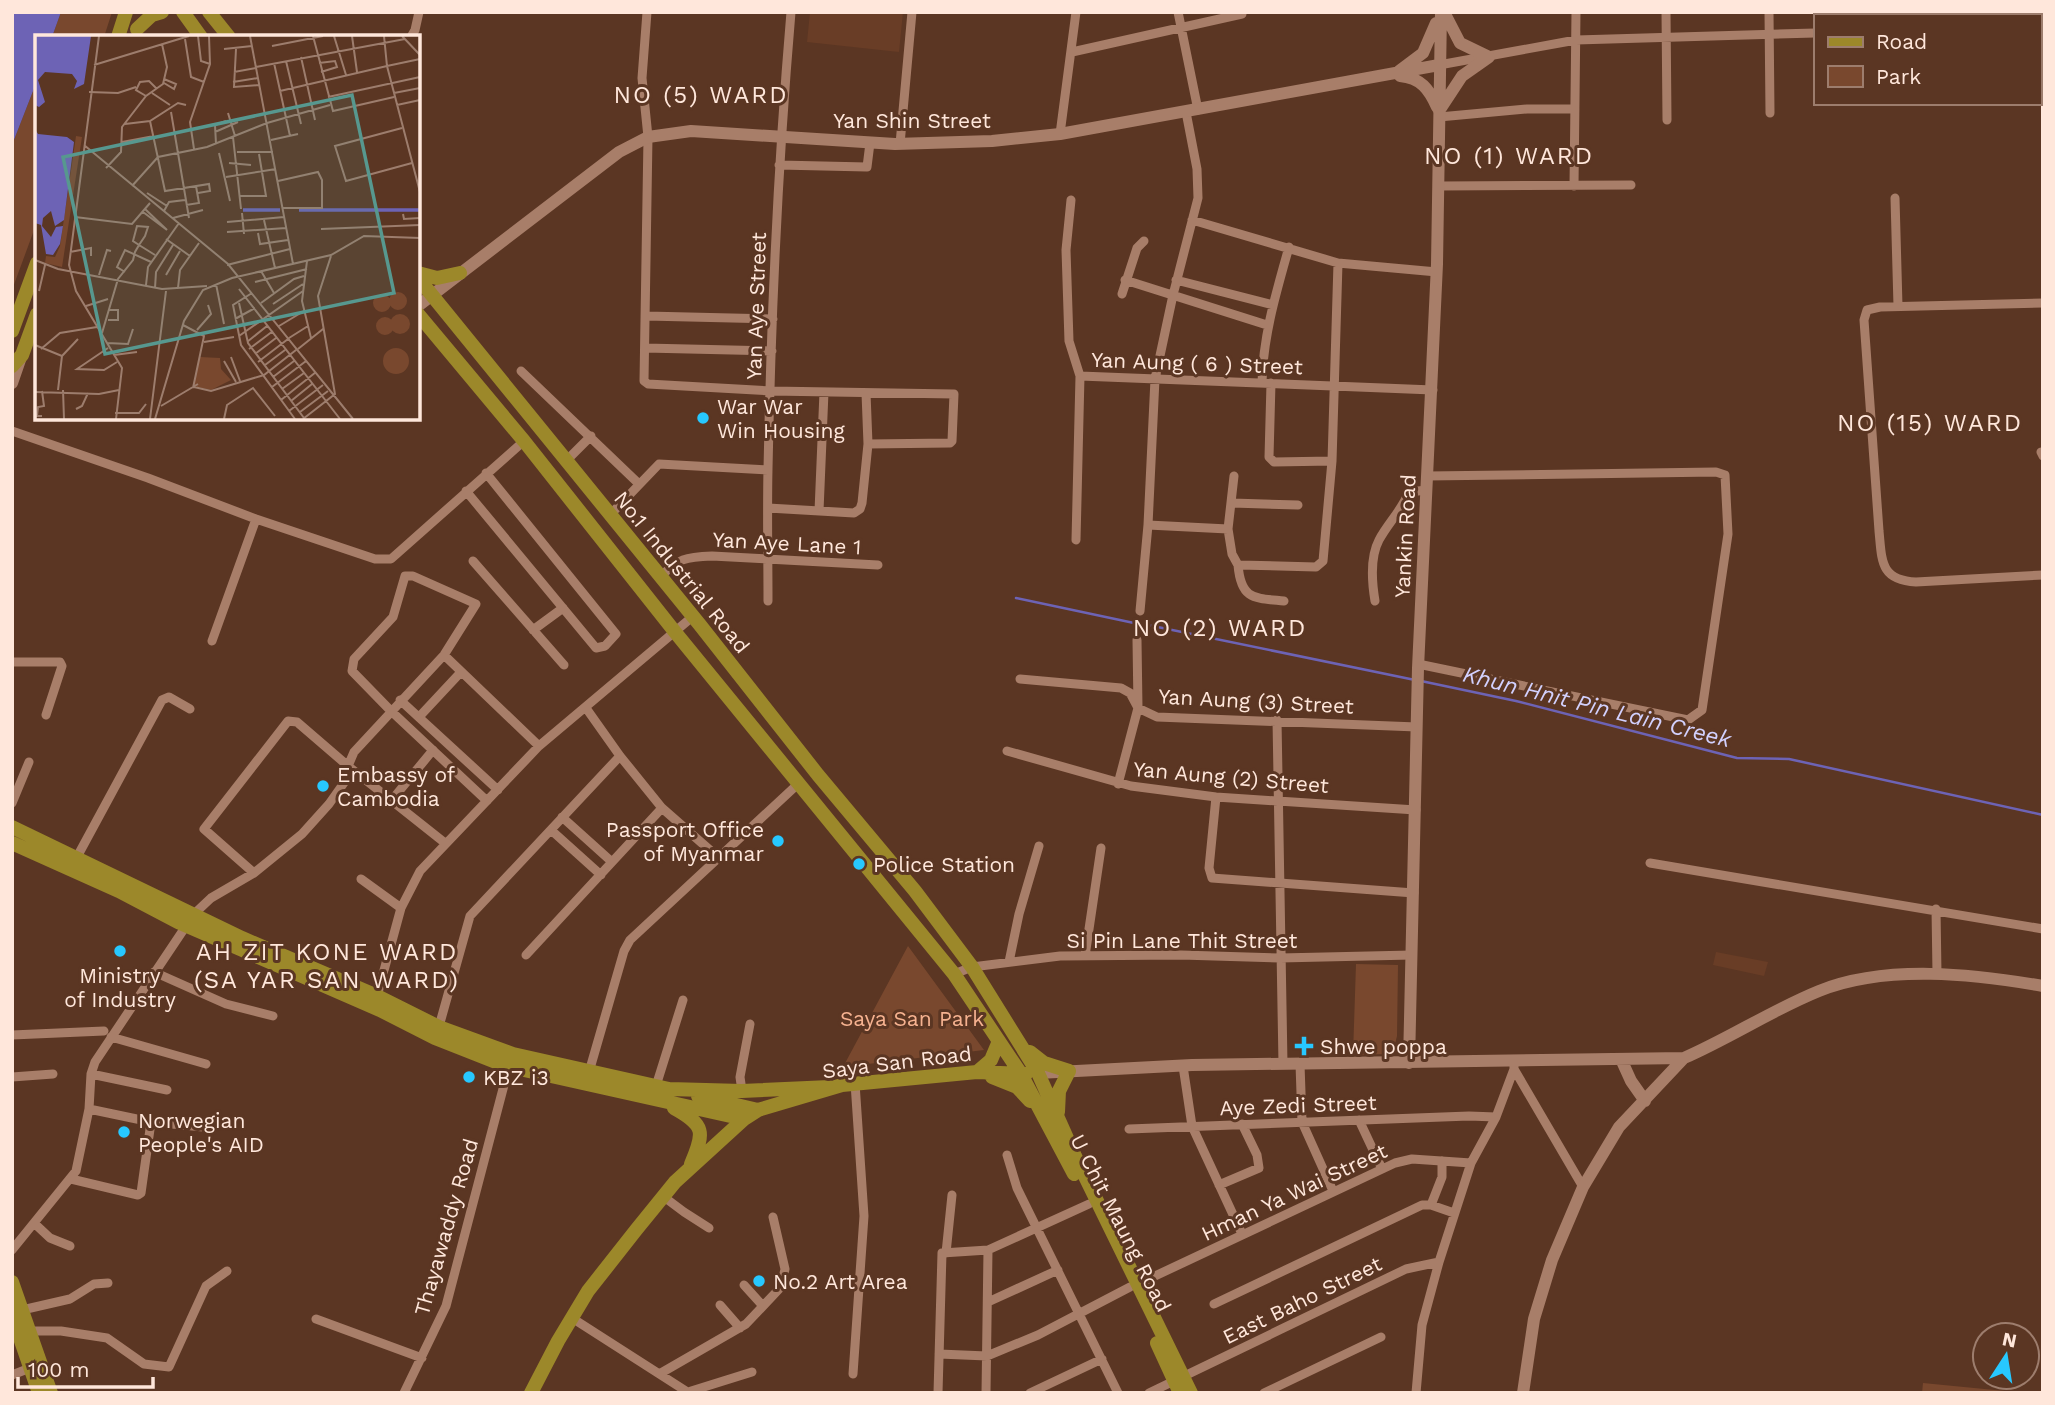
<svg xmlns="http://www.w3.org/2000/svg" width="2055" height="1405" viewBox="0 0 2055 1405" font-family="'Work Sans',sans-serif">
<rect width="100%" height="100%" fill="#5b3623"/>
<!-- built -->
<path fill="#693d26" d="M810,12h93l-4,40 -92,-10z
M1716,952l52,10 -4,14 -51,-11z"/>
<!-- green -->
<path fill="#79482e" d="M61,12h51l-8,25h-52z
M37,71v151l-25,68v-145l23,-59z
M908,946l76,104 -141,17z
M1356,964l42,1 -1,71 -3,12 -9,6 -32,1z
M1923,1383l92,9v1h-93z"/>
<!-- water -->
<path fill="#6d63b5" d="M12,12h49l-9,25h-15l-2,49 -23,59z"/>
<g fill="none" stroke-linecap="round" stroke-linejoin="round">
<!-- stream -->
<path stroke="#6d63b5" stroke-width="2.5" d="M1016,598l118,25
M1143,624l272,56
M1421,681l95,20 221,57 52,1 254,56"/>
<!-- street -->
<path stroke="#a87e69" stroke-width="9" d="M647,12l-5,66 6,59 -4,244 4,3 123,7 183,3 -2,47 -2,2 -82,1
M1178,12l20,98
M1666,12l1,108
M1769,12l1,101
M1893,12v4
M411,37l4,-7 4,-18
M1072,52l170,-38
M1439,65l137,-25 239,-7
M2039,77h4
M1439,117l88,-8h48
M1060,134l16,-122
M900,144l12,-132
M779,165l88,2 3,-24
M1439,186l192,-1
M1574,186l2,-174
M1895,198l3,108
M1071,200l-5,50 3,91 11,35 -4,164
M1192,220l146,43 99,9
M1125,280l142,45
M1176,280l97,25
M1122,294l15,-46 7,-7
M2043,303l-163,4 -13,3 -3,10 15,211c3,30 1,49 37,51l127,-7
M646,316l127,3
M645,348l127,3
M521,371l117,112
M1080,376l353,14
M1262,383c1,-47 14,-90 27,-136
M1271,383l-2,74 5,5 58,-1
M12,431l136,47 108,41 119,40h16l133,-118
M2041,452l2,4
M567,460l24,-24
M466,491l130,157 9,-2 11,-12 -130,-161
M1232,503l66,2
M768,508l86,5 6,-4 2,-6 6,-59 -2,-51
M819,511l5,-119
M609,516l50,-52 109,6
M1148,525l80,4 4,25 6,11 78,2 7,-6 9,-100 6,-198
M1228,529l6,-53
M473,561l91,104
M1238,565c3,35 16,33 46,36
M660,578c17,-20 27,-21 52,-22l166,9
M768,601c0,-44 -1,-88 0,-132 3,-153 10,-305 23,-457
M1375,601c-3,-18 -5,-44 4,-61 9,-17 23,-30 30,-48l18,-2
M1140,611l8,-86 7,-146 18,-84 25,-97 -1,-29 -11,-57
M533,630l30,-22
M212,641l44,-122
M444,655l95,91
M12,662h48l2,4 -16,49
M1418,664l270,56 14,-10 26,-176 -3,-59 -9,-3 -289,4
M1020,679l101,9 9,5 8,15 19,9 260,10
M400,700l98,90
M586,708l34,48 42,52 58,51
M419,717l42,-45
M1277,720l6,344
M1007,751l124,35 85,11 200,13
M1118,784l20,-76 -1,-68
M1216,797l-7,71 3,10 202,15
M391,801l42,-51
M12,803l17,-41
M562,817l50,45
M551,830l50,45
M77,857l85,-157 7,-3 21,12
M1650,863l393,66
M254,873l-50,-44 84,-108 9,1 51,44 97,77
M361,879l40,29
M1936,909l1,65
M526,955l136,-147
M1085,956l16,-108
M1009,962l10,-48 20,-68
M154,972l72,32 47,12
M954,974l18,-7 88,-11 121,-1 99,3 132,-3
M377,996l24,-88 19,-37 119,-125 152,-128
M438,1030l32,-114 150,-160
M12,1035l92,-4
M111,1037l95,27
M1300,1064l2,58 31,69
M1183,1066l9,60 50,108
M1514,1069l69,118
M589,1072l35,-121 6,-11 169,-157
M91,1074l76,16
M12,1077l41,-3
M656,1086l27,-86
M742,1091l-2,-14 10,-53
M1359,1120l23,49
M151,1122l52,5
M1129,1129l340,-13 27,1
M1007,1155l10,33 101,205
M71,1179l67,16 3,-2 10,-71 -62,-13
M1219,1185l40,-17 -2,-13 -15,-31
M664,1197l20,15 25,16
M1431,1205l11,-28v-16
M34,1223l16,15 20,8
M12,1250l64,-79 13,-62 2,-35 4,-12 99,-148 17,-16 43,-25 48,-39 27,-30 17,-24 2,-14 6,-14 90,-97 32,-51 -63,-28h-8l-12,41 -39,42 -2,12 38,39 97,91
M946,1253l6,-58
M1138,1284l257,-121 17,-4 59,4
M744,1285l19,21
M988,1302l70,-32
M1214,1304l208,-99h9l23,8
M720,1305l20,23
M22,1310l48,-11 24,-15 14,-1
M572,1318l117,75
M316,1319l106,39
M29,1331h32l46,7 37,26 25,3 37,-81 21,-15
M939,1354l48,2 51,-21 92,-48
M661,1373l85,-49 35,-37 4,-18 -12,-52
M853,1374l11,-158 -9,-133
M12,1375l18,-7
M688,1392l64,-20
M404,1393l42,-87 63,-240
M938,1393l4,-140 46,-3 101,-46
M986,1393l2,-143
M1030,1393l72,-34
M1149,1393l257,-124 33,-7
M1264,1393l117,-56
M1416,1393l6,-68 17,-63 32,-99 25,-46 18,-48v-8"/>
<!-- secondary -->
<path stroke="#a87e69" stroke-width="12" d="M1444,12l16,31 29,14
M1399,71l24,-18 13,-30
M1400,76c21,2 29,13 37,31
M1439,111l23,-35 27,-19
M418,306l201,-154 29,-15 43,-6 204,13 97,-3 68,-7 379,-69
M12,383l9,-26
M1621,1059l10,22 14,20
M1409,1063l9,-395 19,-404 4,-252
M1038,1073l154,-8 492,-7c46,-20 88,-48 135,-67 67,-27 155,-17 224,-5
M1523,1393l11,-74 18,-59 31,-73 36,-60 65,-69"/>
<!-- primary -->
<path stroke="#9c882a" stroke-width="14" d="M183,12l18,25
M209,12l20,25
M137,29l15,-14 10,-3
M118,37l8,-25
M418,273l19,5 23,-5
M418,278l282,347 118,150 97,116 57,76 66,106 37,83 116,237
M418,314l106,127 151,191 279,342 67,100 53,100
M12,331l25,-68
M12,366l10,-11 15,-41
M12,827l230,111 135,58 62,31 74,27 156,35 73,2 88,-4
M12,843l107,48 59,31 202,88 55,28 71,28 238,53
M1030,1052l14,11 25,8 -10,20 -1,21
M977,1072l14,-12 8,-19
M992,1077l25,10 13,14
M698,1096l60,14
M674,1108c31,17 31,24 17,56
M12,1282l39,111
M12,1315l27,78
M1157,1343l23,50
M531,1393l27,-52 30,-50 48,-61 39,-48 69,-63 14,-9 84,-25 135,-13 49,2"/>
</g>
<!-- markers -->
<g fill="#27c8ff" stroke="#5b3623" stroke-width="2.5">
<circle cx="703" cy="418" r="7"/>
<circle cx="323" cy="786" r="7"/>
<circle cx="778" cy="841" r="7"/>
<circle cx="859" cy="864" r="7"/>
<circle cx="120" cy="951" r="7"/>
<path d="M1300.5 1035.5h7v7h7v7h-7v7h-7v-7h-7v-7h7z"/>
<circle cx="469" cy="1077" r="7"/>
<circle cx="124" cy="1132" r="7"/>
<circle cx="759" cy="1281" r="7"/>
</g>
<g text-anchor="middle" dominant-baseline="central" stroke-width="6" stroke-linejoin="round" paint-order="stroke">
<!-- street labels -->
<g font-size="21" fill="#ffe7db" stroke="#5b3623">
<text x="912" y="120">Yan Shin Street</text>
<text transform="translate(756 306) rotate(-88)">Yan Aye Street</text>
<text transform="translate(1197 363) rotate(2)">Yan Aung ( 6 ) Street</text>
<text transform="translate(1405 536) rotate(-87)">Yankin Road</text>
<text transform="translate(787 543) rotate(3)">Yan Aye Lane 1</text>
<text transform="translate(682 572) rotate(51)">No.1 Industrial Road</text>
<text transform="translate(1256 701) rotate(3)">Yan Aung (3) Street</text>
<text transform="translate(1231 777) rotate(5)">Yan Aung (2) Street</text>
<text x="1182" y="940">Si Pin Lane Thit Street</text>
<text transform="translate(897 1062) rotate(-7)">Saya San Road</text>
<text transform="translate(1298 1105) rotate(-2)">Aye Zedi Street</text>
<text transform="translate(1294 1192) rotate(-25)">Hman Ya Wai Street</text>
<text transform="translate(1121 1223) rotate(63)">U Chit Maung Road</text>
<text transform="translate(446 1227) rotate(-74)">Thayawaddy Road</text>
<text transform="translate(1302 1300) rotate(-26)">East Baho Street</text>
</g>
<!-- poi labels -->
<g font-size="21" fill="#ffe7db" stroke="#5b3623" text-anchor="start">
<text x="717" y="406">War War<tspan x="717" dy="24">Win Housing</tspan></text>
<text x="337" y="774">Embassy of<tspan x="337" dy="24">Cambodia</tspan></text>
<text x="764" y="829" text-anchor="end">Passport Office<tspan x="764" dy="24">of Myanmar</tspan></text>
<text x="873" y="864">Police Station</text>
<text x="120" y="975" text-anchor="middle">Ministry<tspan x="120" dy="24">of Industry</tspan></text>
<text x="1320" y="1046">Shwe poppa</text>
<text x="483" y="1077">KBZ i3</text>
<text x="138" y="1120">Norwegian<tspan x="138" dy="24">People's AID</tspan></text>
<text x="773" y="1281">No.2 Art Area</text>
</g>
<!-- park labels -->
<g font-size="21" fill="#f6b290" stroke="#5b3623">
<text x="912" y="1018">Saya San Park</text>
</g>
<!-- water labels -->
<g font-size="23" font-style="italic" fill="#d2d0fd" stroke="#5b3623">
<text transform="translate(1597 707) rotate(14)">Khun Hnit Pin Lain Creek</text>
</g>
<!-- quarter labels -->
<g font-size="24" letter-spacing="2" fill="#ffe7db" stroke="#5b3623">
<text x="701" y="95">NO (5) WARD</text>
<text x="1509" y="156">NO (1) WARD</text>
<text x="1930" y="423">NO (15) WARD</text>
<text x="1220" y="628">NO (2) WARD</text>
<text x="327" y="952">AH ZIT KONE WARD<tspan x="327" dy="28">(SA YAR SAN WARD)</tspan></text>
</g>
</g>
<!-- overview -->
<g transform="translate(35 35)">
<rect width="385" height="385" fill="#5b3623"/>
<path d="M41,101l6,1 -20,130 -17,-4 1,-7 9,1 5,-11zM354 266a9 9 0 1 1 18 0a9 9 0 1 1-18 0ZM338 268a9 9 0 1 1 18 0a9 9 0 1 1-18 0ZM355 289a10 10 0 1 1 20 0a10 10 0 1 1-20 0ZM341 291a9 9 0 1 1 18 0a9 9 0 1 1-18 0ZM348 326a13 13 0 1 1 26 0a13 13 0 1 1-26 0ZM165,322l20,1 1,11 10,11 -20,10 -18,-4z" fill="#79482e"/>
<path d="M0,1h56l-7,48 -10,5 3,-8 -5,-7 -27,-2 -7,8 7,22 -6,5 -4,-2zM0,94l3,5 29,3 7,5 -10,78 -9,6 -4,-15 -8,7 -1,8 9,11 5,-10 7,-1 -3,18 -7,11 -7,-1 -5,-29 -6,-2z" fill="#6d63b5"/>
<path fill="none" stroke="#6d63b5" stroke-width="3.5" d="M208,175h37M264,175h121"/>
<path fill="none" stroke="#9d7d6d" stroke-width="2" d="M64,1l-30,229 7,26 46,77 -6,51M163,1l3,25 9,3M215,1l43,228M278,1l20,75 61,-14M299,1l12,39M317,1l5,36M349,1l3,30 33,126M367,1l18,19M150,4l6,38 13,5M237,11l51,-10M189,14l28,-3M201,14l-2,38 25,-2M266,22l14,63M251,26l15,63M239,28l16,73M284,28l16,-2 2,6 -16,5M59,30l95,-29M352,31l33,-7M221,32l149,-28M199,37l22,-4M198,47l25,-4M129,48l10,6 2,-5 -12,-5M245,56l107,-25M54,57l29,1 18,-6M117,58l18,12M359,58l26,-5M111,61l-10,-6 4,-8 9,-1 8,8M293,62l92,-20M362,70l23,-5M136,77l18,106M193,78l7,23M115,86l15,70 44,-7 1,7 -12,2M232,88l63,-18M90,89l25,-3 28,-18 8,2M367,93l-67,18 11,35 66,-18M180,97l23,-10M198,102l8,72M236,105l27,-6M87,107l32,-6M181,109l-1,-19 11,-4M49,110l144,119 125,155M159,114l-4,-27 20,-58 -1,-28M202,117h36M184,118l11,48M194,128l22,2M71,133l15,-16 1,-25 24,-31 17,-12 4,-17 -5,-23M191,142l50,-8M243,146l40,-9 4,8v28h-40M97,151l26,-29 49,-10 60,-24M112,158l20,13M205,161h26l-7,-42M151,170l13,-2 -3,-17M129,176l5,-9 16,-2M108,177l24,18 -22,-21M207,178l2,21M368,179l1,5 16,-1M40,182l57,7 18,-21M138,183l30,-8M229,185l11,48M192,187l57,-5M286,194l99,-4M192,197l59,-4M223,198l2,11 28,-4M131,204l24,17M35,217l21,-4v8M0,225l23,9 104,20 45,-3M272,226l-5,40 9,37M192,230l63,-16M226,236l13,22M90,237l-8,-5 8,-17 26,12M64,240l8,-25 4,1M131,240l14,-24M220,247l52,-13M181,249l8,40M111,250l2,-18 31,-44M120,253l1,-16 17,-27M143,253l2,-18 19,-27M204,254l101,130M4,256l6,-26M217,258l-19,12 8,40 54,74M204,268l9,40 56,75M226,268l33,-24 10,-3M238,269l30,-20M51,271l22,-7M200,284l20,-11M73,285h10v-10h-9M148,290l21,11 -11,52M244,291l25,-15M162,295l14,-16 -3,-9M67,298l16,-54 15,-19 2,-8 4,-7 6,-9 3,-9 -11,-1 -4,15 6,4 16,10M204,301l64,-45M254,303l19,-12M169,307l30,-5M212,307l20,-16M72,308l21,1 5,-15M0,310l27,11M73,313l-31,21 27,1 13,-8M6,314l19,-16 37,-6M214,314l24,-18M263,314l25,-20M220,319l21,-16M79,320l23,-3M196,322l9,24M189,326l12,21M223,327l30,-23M230,330l20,-15M238,342l21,-16M159,352l17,4 53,-16 32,-25M237,352l34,-26M247,354l22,-16M23,355l4,-34 16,-17M28,355l1,29M7,356l2,15 -6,1 -1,9h5M0,357l64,2 20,-4M246,365l35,-28M256,366l21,-17M126,371l37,-22M41,374l6,-3 6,-13M254,376l34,-26M265,377l28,-21M80,378h24l7,-9M115,384l16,-128M120,384l29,-98 19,-31 29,-12 99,-23 33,-19 56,2M189,384l3,-14 26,-17 22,28M268,384l32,-25 -17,-98 13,-40"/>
<path fill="#57988f" fill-opacity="0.15" stroke="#57988f" stroke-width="3.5" d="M317,60l42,198 -289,61 -42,-197z"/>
<rect width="385" height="385" fill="none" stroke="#ffe7db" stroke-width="3.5"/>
</g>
<!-- border -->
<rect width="2055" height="1405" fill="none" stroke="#ffe7db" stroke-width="28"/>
<!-- legend -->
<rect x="1814" y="14" width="228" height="91" fill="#5b3623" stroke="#9d7d6d" stroke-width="2"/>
<rect x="1828" y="37" width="35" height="10" fill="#9c882a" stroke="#9d7d6d" stroke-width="2"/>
<text x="1876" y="49" font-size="21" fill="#ffe7db">Road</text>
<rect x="1828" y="66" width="35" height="21" fill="#79482e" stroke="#9d7d6d" stroke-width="2"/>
<text x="1876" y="84" font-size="21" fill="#ffe7db">Park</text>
<!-- north arrow -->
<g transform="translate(2006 1356) rotate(12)"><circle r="33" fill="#5b3623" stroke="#9d7d6d" stroke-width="2"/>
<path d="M0-5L12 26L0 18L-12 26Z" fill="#27c8ff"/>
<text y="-10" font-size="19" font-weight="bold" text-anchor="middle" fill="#ffe7db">N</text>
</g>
<!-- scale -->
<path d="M18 1377v10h135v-10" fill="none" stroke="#ffe7db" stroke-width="3.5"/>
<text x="28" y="1377" font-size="21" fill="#ffe7db" stroke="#5b3623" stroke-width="5" paint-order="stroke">100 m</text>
</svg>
